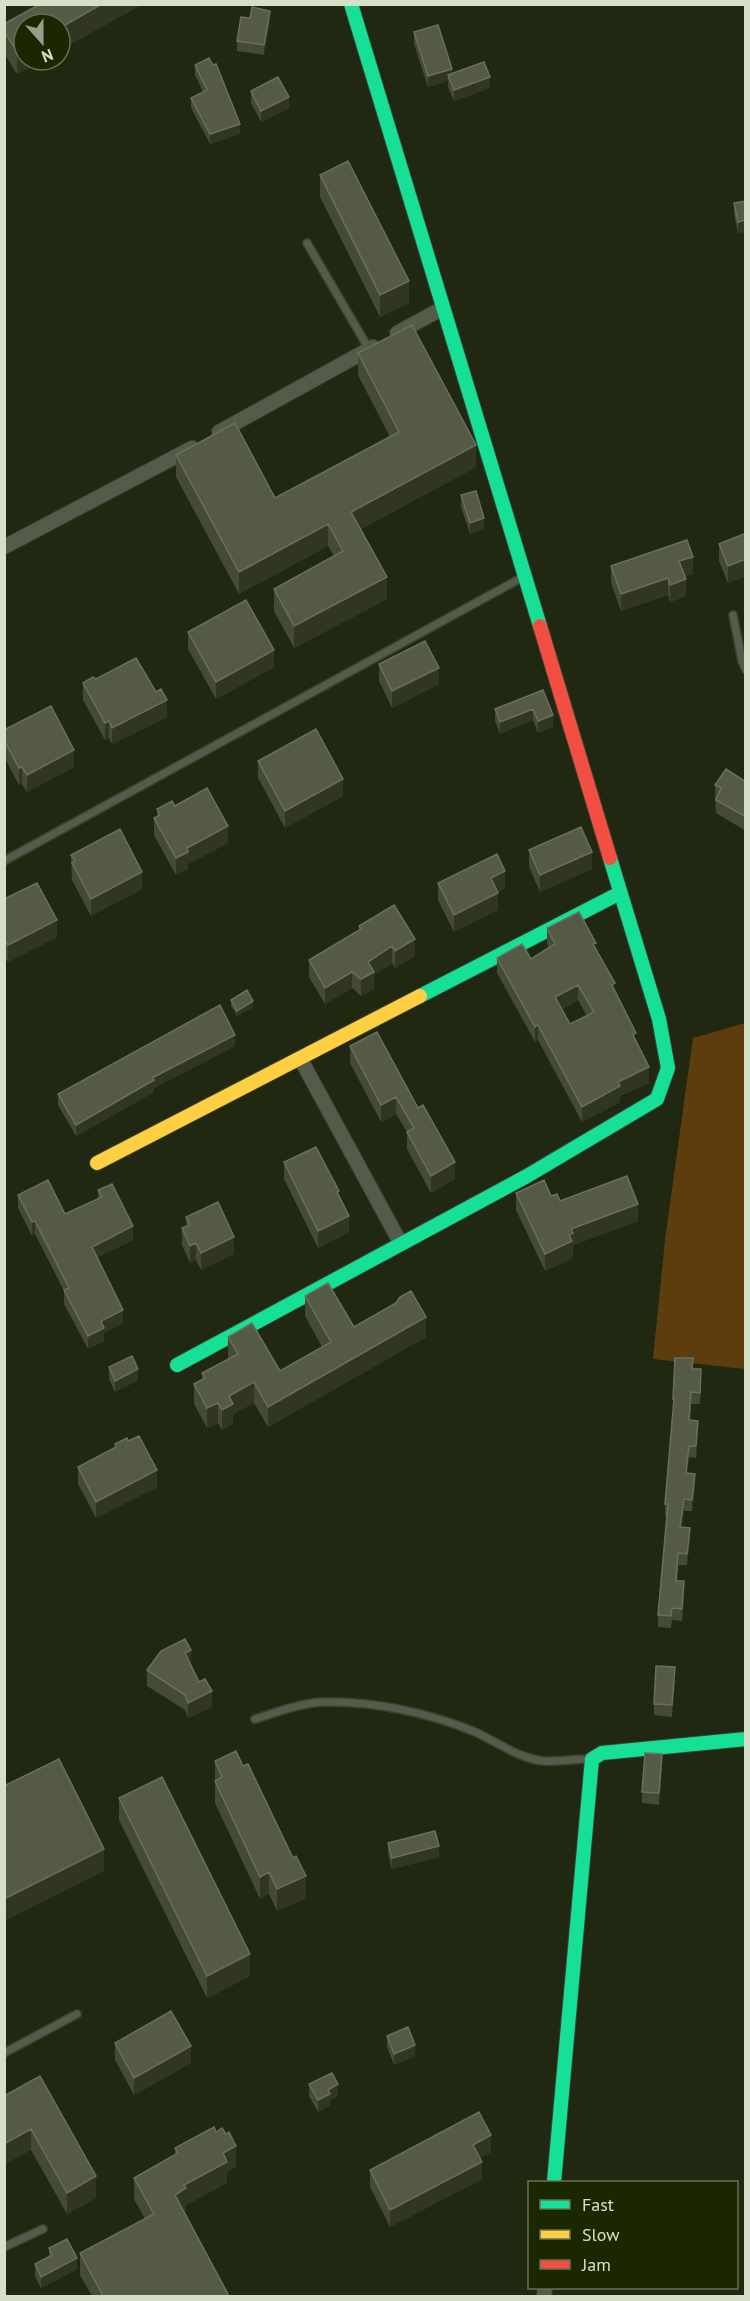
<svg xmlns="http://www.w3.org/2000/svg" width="750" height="2301" viewBox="0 0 750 2301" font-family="'PT Sans',sans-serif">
<rect width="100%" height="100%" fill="#202811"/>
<!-- green -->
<path fill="#5d3d0e" d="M745,1023v346l-92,-10 12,-119 28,-202z"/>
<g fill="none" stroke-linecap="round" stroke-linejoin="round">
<!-- lane casing -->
<g stroke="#3c4232" stroke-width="10">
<path id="lane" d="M307,243l62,106
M733,615l9,46 4,9
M4,861l519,-284
M255,1719c23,-7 48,-17 71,-17 48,-1 102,11 147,29 23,10 46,28 71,30 15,1 31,-2 46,-2
M4,2053l73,-39
M4,2247l39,-18"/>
</g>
<!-- street casing -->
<g stroke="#3c4232" stroke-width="16">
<path id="street" d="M397,333l46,-25
M219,432l154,-85
M4,547l188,-99
M300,1058l101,186
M544,2296l1,-8"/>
</g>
<!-- fast casing -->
<g stroke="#3c4232" stroke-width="16">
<path id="fast" d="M351,4l189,622
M420,996l200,-103
M177,1365l350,-189 130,-77 11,-31 -9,-49 -49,-161
M554,2182l38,-423 10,-6 144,-14"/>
</g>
<!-- slow casing -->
<g stroke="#3c4232" stroke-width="16">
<path id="slow" d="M97,1163l323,-167"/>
</g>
<!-- jam casing -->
<g stroke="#3c4232" stroke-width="16">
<path id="jam" d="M540,626l70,232"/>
</g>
<!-- lane -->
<use href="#lane" stroke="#555b4b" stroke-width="7"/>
<!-- street -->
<use href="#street" stroke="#555b4b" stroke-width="14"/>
<!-- fast -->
<use href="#fast" stroke="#16e098" stroke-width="14"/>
<!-- slow -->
<use href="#slow" stroke="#ffcf43" stroke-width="14"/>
<!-- jam -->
<use href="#jam" stroke="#f24e42" stroke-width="14"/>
</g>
<!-- wall -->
<path fill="#454a37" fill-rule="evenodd" d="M139,4v2l-122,68 -13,-21v-29z
M270,22l-6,33 -27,-4v-10z
M414,32l38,42 38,14 -36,13 -6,-14v-6l-20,6 -14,-43z
M195,65l45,69 -30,10 -19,-36v-10l12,-6 -8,-17z
M251,91l38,17 -28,14 -10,-19z
M320,175l89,128 -29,14 -60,-120z
M746,201l-8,32 -4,-18v-12z
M358,353l118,114 -115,62 26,70 -93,49 -20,-37v-22l60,-33 -6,-10 -89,48 -63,-117v-22l99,43 115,-61 -32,-62z
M461,495l23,34 -14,5 -9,-27z
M746,533v43l-18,7 -9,-22v-17z
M611,566l82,8 -8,2 1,20 -16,6 -2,-7 -47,16 -10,-28z
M188,632l86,35 -58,32 -28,-50z
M379,664l60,20 -47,24 -13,-27z
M96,679l71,38 -55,27 -3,-6 -4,2 -22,-40v-17z
M543,690l10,37 -15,6 -5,-13 -33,14 -5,-13v-12z
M4,730l70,37 -47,25 -5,-8 -3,1 -15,-28z
M258,761l85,35 -58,32 -27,-50z
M746,782v49l-30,-18 -1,-14v-14z
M175,806l53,37 -40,21v5l-12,6 -22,-40v-17l3,-1v-8z
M529,850l63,19 -52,23 -11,-25z
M71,855l71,34 -51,27 -19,-36z
M438,883l67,5 -7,4v18l-44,22 -16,-32z
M4,899l53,38 -49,25 -4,-7z
M359,926l56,30 -20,12 -3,-5 -18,12v14l-13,7 -9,-8 -27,16 -16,-27v-17l50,-30z
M547,928l49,21 19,43 21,50 13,41 -29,13v6l-38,20 -44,-82 -3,2 -38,-69v-15l34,1 18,-11 -2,-4zM578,1000l9,16 -17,8 -8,-15z
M231,1000l22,7 -16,9 -6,-10z
M377,1032l78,147 -24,14 -24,-44v-17l-11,-18 -15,8 -31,-59v-17z
M235,1046l-81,42v4l-78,44 -18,-31v-11z
M284,1162l55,33 10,37 -31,16 -34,-69z
M98,1190l35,50 -35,17 25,66 -19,10v8l-16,8 -24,-45v-13l-29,-57 -3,2 -14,-28v-13l47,19 33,-15z
M516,1193l35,3 9,5 78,20 -65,24 -1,13 -27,13 -29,-61z
M186,1217l48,37 -33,16 -5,-10 -6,3 -8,-18v-17l4,-2z
M305,1296l49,31 72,10 -158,90 -14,-24 -21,11v10l-11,6 -4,-7 -11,5 -13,-24v-20l8,-5v-6l27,-14 -1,-2v-20l52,34 42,-24 -17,-31z
M109,1367l29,13 -23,12 -6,-13z
M693,1369l8,11 -1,24h-9l-1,16 8,12 -2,26 -7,-1 -2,16 8,13 -3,25h-8l-2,16 8,12 -3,26h-9l-1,16 7,12 -2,28 -10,-1 -1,8 -13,-1v-12l9,-99h-2v-12l8,-94v-11z
M115,1444l42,43 -61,31 -18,-34v-17l37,-20z
M191,1665l21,42 -24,11 -3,-8 -38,-24v-16z
M675,1679l-3,38 -18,-2v-11z
M215,1761l91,137 -29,13 -8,-17 -9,5 -45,-96z
M662,1766l-3,39 -17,-2v-11z
M119,1798l131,178 -43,22 -88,-178z
M388,1843l51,14 -47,12 -4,-15z
M387,2036l28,20 -21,9 -7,-18z
M115,2043l76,20 -57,32 -19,-35z
M309,2084l29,12 -8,4v5l-12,7 -9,-16z
M4,2096l92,102 -29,16 -36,-64z
M175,2148l61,19 -9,5v11l-41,22v5l-2,1 45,85h-137l-12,-21v-22l65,-34 -11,-20v-21l41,-23z
M491,2152l-11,6 2,21 -92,48 -20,-40v-17z
M49,2248l28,21 -36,19 -6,-12v-12l14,-7z"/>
<!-- shaded-wall -->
<path fill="#303621" d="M102,4h37v2l-79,44v-22z
M270,11v11l-6,33v-10z
M24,48v12h18l-25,14v-22z
M452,69v11l-4,-5v6l-20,6v-11z
M490,77v11l-36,13v-11z
M289,97v11l-28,14v-11z
M240,124v10l-30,10v-10z
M746,220v12l-8,1v-11z
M409,281v22l-29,14v-22z
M476,445v22l-125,67v-22z
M484,518v11l-14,5v-11z
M328,524v22l-89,48v-22z
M693,557v17l-14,4v-17z
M746,559v17l-18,7v-17z
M387,577v22l-93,49v-22z
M668,578v17l-47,16v-17z
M686,579v17l-16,6v-17z
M274,650v17l-58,32v-17z
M439,668v16l-47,24v-17z
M167,700v17l-55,27v-16z
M533,709v11l-33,14v-12z
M553,715v12l-15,6v-12z
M109,721v17l-4,2v-17z
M74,750v17l-47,25v-17z
M22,767v17l-3,1v-17z
M343,779v17l-58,32v-17z
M228,826v17l-40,21v5l-12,6v-17l11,-10z
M592,852v17l-52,23v-17z
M505,871v17l-14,7v-17z
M142,872v17l-51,27v-17z
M498,893v17l-44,22v-17z
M57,920v17l-49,25v-17z
M415,939v17l-20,12v-17z
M392,946v17l-18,12v14l-13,7v-17l7,-17z
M352,972v16l-27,16v-16z
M578,985v15l-23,12v-15z
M253,1001v6l-16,9v-5z
M538,1025v15l-3,2v-15z
M235,1035v11l-81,42v4l-78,44v-11l76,-47z
M649,1067v16l-29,13v6l-38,20v-15l36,-25z
M396,1097v17l-15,8v-17z
M455,1162v17l-24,14v-17z
M638,1204v17l-65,24 -1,13 -27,13v-17l24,-19 2,-6z
M349,1216v16l-31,16v-17z
M35,1221v13l-3,2v-14z
M133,1226v14l-41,20v-13z
M234,1237v17l-33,16v-17z
M196,1243v17l-6,3v-17z
M123,1310v13l-19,10v8l-16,8v-13l13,-15z
M426,1317v20l-158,90v-20z
M138,1369v11l-23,12v-11z
M254,1382v21l-21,11v10l-11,6v-20l7,-14z
M218,1403v20l-11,5v-20z
M698,1421v11l-2,26v-12z
M689,1446v11l-3,28v-12z
M157,1470v17l-61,31v-16z
M695,1474v12l-3,25v-11z
M684,1499v12l-4,28v-12z
M690,1528v11l-3,26v-11z
M684,1581v12l-2,28v-12z
M191,1650v15l-6,-12z
M675,1667v12l-3,38v-12z
M212,1691v16l-24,11v-15z
M662,1754v12l-3,39v-12z
M439,1846v11l-47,12v-11z
M104,1849v22l-100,50v-22z
M269,1872v22l-9,5v-22z
M306,1876v22l-29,13v-22z
M250,1954v22l-43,22v-22z
M415,2045v11l-21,9v-11z
M191,2046v17l-57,32v-17z
M338,2084v12l-8,4v5l-12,7v-12l10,-10z
M31,2129v21l-27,15v-21z
M491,2135v17l-18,10v-17z
M236,2146v21l-9,5v11l-41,22v5l-11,6v-21l9,-10 39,-32z
M482,2162v17l-92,48v-17z
M96,2176v22l-29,16v-21z
M77,2258v11l-36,19v-11z"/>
<!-- building -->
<path fill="#555a47" stroke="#696f5b" stroke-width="1.5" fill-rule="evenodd" d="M40,4h62l-42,24v-4h-36v24l-7,4 -13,-21v-7z
M252,7l18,4 -6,34 -27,-4 4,-24 9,1z
M438,25l14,44 -24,7 -14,-44z
M209,58l4,7 3,-1 24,60 -30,10 -19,-36 16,-8 -12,-25z
M484,62l6,15 -36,13 -6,-15z
M278,77l11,20 -28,14 -10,-20z
M348,161l61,120 -29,14 -60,-120z
M746,201v19l-8,2 -4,-19z
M412,325l64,120 -125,67 36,65 -93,49 -20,-37 69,-38 -15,-27 -89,48 -63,-117 59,-32 40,75 124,-66 -41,-79z
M476,491l8,27 -14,5 -9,-28z
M746,533v26l-18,7 -9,-22z
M687,540l6,17 -14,4 7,18 -16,6 -2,-7 -47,16 -10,-28z
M246,600l28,50 -58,32 -28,-50z
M425,641l14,27 -47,23 -13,-27z
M136,658l20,34 5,-3 6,11 -55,28 -3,-7 -4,2 -22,-40 10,-6 3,2z
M543,690l10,25 -15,6 -5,-12 -33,13 -5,-13z
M51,706l23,44 -47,25 -5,-8 -3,1 -15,-28v-10z
M316,729l27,50 -58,32 -27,-50z
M726,769l20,13v35l-30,-17 5,-12 -6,-3z
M207,788l21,38 -41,22 1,4 -12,6 -22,-40 6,-3 -3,-6 15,-8 3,5z
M581,827l11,25 -52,23 -11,-25z
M120,829l22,43 -51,27 -19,-36 3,-2 -4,-6z
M497,854l8,17 -14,7 7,15 -44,22 -16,-32z
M37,883l20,37 -49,25 -4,-6v-40z
M394,905l21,34 -20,12 -3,-5 -24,16 6,10 -13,7 -9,-7 -27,16 -16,-28 52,-31 -2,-3z
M579,912l17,31 -3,1 22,39 -3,2 24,48 -3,2 16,32 -31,15 2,4 -38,21 -44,-82 -3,2 -38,-69 25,-14 9,15 24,-15 -8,-16zM578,985l16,27 -24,12 -15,-27z
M247,990l6,11 -16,10 -6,-11z
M220,1005l15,30 -83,43 2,2 -78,45 -18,-31z
M377,1032l41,76 5,-3 32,57 -24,14 -24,-44 7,-4 -18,-31 -15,8 -31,-59z
M316,1147l23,44 -2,1 12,24 -31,15 -34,-69z
M627,1176l11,28 -67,25 2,4 -4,2 3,6 -27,13 -29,-61 28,-13 7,16 6,-2 3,7z
M48,1180l17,34 37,-17 -4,-7 14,-6 21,42 -41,21 31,63 -22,11 3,7 -16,8 -24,-46 5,-2 -34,-67 -3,1 -14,-27z
M218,1202l16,35 -33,16 -5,-10 -6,3 -8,-18 8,-3 -4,-8z
M328,1283l26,44 42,-24 4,-6 11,-6 15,26 -158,90 -14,-25 -25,14 4,8 -11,6 -4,-7 -11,5 -13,-24 11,-6 -3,-5 36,-19 -10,-17 24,-14 28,48 51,-29 -26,-46z
M132,1356l6,13 -23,12 -6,-14z
M675,1358h18l-1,11h9l-1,24 -9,-1 -2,28 9,1 -2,25h-7l-3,27 9,1 -3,26 -8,-1 -4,28 10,1 -3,26 -9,-1 -2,28h8l-2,28 -10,-1 -1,8 -13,-1 10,-111h-3l9,-105h-1z
M139,1436l18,34 -61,32 -18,-35 38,-20 -1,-3 12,-6 1,3z
M185,1639l6,11 -6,3 14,29 6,-3 7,12 -24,12 -3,-8 -38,-25 14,-19z
M656,1666l19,1 -3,38 -18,-1z
M236,1751l7,15 5,-2 45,94 3,-2 10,20 -29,13 -8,-17 -9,5 -45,-96 7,-4 -7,-16z
M645,1753l17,1 -3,39 -17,-1z
M59,1759l45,90 -100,50v-113z
M162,1777l88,177 -43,22 -88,-178z
M435,1831l4,15 -47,12 -4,-15z
M171,2011l20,35 -57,32 -19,-35z
M408,2027l7,18 -21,9 -7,-18z
M332,2073l6,11 -10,6 2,4 -12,6 -9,-16z
M40,2076l56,100 -29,17 -36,-64 -27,15v-48z
M479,2112l12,23 -18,10 9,17 -92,48 -20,-40z
M214,2127l2,5 6,-4 4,6 3,-2 7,14 -13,7 4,9 -43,23 2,3 -11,7 54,101h-126l-23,-43 74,-39 -20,-36 44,-25 -3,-5z
M67,2239l10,19 -36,19 -6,-13 17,-9 -3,-7z"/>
<!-- border -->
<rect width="750" height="2301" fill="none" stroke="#d6e0c9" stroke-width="12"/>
<!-- legend -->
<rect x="528" y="2181" width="210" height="108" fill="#1a2700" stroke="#657150" stroke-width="1.5"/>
<rect x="540" y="2200" width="30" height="9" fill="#16e098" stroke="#657150" stroke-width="1.5"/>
<text x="582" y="2211" font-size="18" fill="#d6e0c9">Fast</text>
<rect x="540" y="2230" width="30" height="9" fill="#ffcf43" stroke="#657150" stroke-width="1.5"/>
<text x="582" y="2241" font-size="18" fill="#d6e0c9">Slow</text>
<rect x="540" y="2260" width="30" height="9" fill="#f24e42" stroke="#657150" stroke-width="1.5"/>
<text x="582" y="2271" font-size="18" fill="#d6e0c9">Jam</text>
<!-- north arrow -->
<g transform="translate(42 42) rotate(159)"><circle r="28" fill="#1a2700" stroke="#657150" stroke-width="1.5"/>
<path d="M0-4.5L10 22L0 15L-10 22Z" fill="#96a089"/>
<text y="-9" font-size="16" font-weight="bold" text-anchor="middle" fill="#d6e0c9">N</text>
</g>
</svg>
